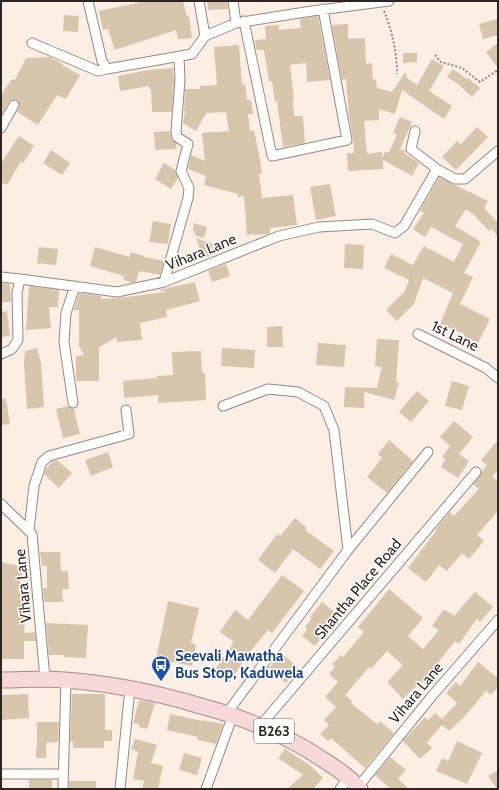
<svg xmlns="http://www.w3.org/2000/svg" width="499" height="790" viewBox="0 0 499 790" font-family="Cabin,sans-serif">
<rect width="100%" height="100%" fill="#fdeee4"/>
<!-- building -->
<path fill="#d7c5ac" d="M146,1h37l4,15 2,-1 3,23 -14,1 -2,-9 -61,20 -7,-21 -5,1 -4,-19z
M207,1h20l1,8 -20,1z
M64,15l15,1 -1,16 -15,-1z
M318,16l12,64 -23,2 -1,-19 -16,2 4,34h-1l1,17h9l2,27 -22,4 -6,-46 -2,1 -3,-21h-3l-5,-31h-8l-1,-10 11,-1 -1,-13 14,-1v5l22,-2 -1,-9z
M498,19v16l-15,4 -4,-15z
M348,24v15l17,-1 1,26 6,-1 1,17 3,-1 1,9 15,4 13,-19 2,1 -1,3 11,8 15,-26 12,7 -15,25 23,15 -8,13 -42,-29 -7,24 -16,-5v11l-15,1 3,33 15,-2v6l3,-6h4l8,-17 -4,-2 7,-16 12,5 -12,27 5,2 -1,2 15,10 -7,13 -29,-16v9l-35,2 -1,-18h7l-1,-14 -4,-23 -3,-37 -4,1 -10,-55z
M498,43v25l-12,-16z
M239,45l3,40 3,-1 2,16h4l2,14h-5l2,17 4,-1 6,30 2,14h-3l3,24 31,-3 4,30 -27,3v5l-1,1 -22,1 -3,-39 -6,1v-3l-34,-9 2,-9 -18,-7 3,-14 14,6 -3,-28 27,-2 -3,-19 -20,1 -10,18 -13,-8 2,-12h-1l1,-22h15v-3l17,-1 -3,-38z
M403,53h14v9l-14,1z
M49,57l14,7 -1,1 18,10 -14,24 -9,-4 -19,30 -21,-13 3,-7 -3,-5 -3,-1 -5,3 -8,14v-21l11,-16 3,1 11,-22z
M173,68l1,12 -2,32h-20l-1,-23h-2v-3l-29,5 -2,-15 30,-6z
M453,69l14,10 1,-1 12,10 -8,9 -14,-13 -11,-7z
M477,127l11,10 -32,33 -14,-13 15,-16 4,3z
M170,131l2,9 4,3v6l-21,1 -1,-18z
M19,136l15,10 -11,17 -2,-2 -14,24 -6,-3v-19z
M51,150l19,13 -8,12 -19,-12z
M164,163l11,7 3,8 -7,11 -16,-10z
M439,177l49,24 -4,7 14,15v14l-6,-8 -3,2 -15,-16 -8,-6 -11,17 26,16 -17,31 9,4 -13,27 30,15 -12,24 -14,-7v-2l-24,-10 13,-31 -30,-15 -9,26 -17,17 -11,-11 19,-19 4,-11 -25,-12 7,-14 22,11 11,-19 30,16 9,-18 -32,-17 -6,10 -12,-8 11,-16 -4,-2z
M330,184l6,32 -20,4 -6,-33z
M153,221l18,3 -3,20 -19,-2z
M194,223l13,4 -3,11 -8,-2 -3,-7z
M196,238l17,6 -4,13 -7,-2z
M345,244l19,1 -1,24 -19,-1z
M39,247l19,2 -2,16 -19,-2z
M95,247l35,10 1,-5 13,4v1l20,4 -4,14 -21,-4 -3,11 -3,1 -10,-3 1,-4 -34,-10z
M226,264l4,12 -18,6 -4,-11z
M195,282l5,19 -34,9 1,7 -27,6 2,17 -25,2v-5l-18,10v34h-23v-25l8,-1 -5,-9v-36h-5l5,-17 22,3v3l17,-1 48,-6 -8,-2z
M1,283l9,1 1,18h-10z
M29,286l30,4 -1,17h-9l2,21 -25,2z
M7,311l3,25 -9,1v-25z
M282,326l1,21h-16v-20z
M377,339l22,1 -3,42 3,1 -5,17 -30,-8v16l-20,-1 1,-20 32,1 5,-21 -7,-1z
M318,343l28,2 -2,22 -28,-2z
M37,348l4,15 3,44 -17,2 -3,-46 1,-12z
M222,348l33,2 -1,18 -33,-2z
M201,351l1,22h3l1,27 -48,3v-8l-34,3 -1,-17 34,-3v-2l16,-1 -1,-23z
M452,381l17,5 -7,24 -17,-4z
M417,391l12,10 -18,21 -12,-10z
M1,399h5l4,25 -9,1z
M68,406l6,3 6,25 -17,4 -7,-29z
M454,421l19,16 -14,17 10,7 -11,17 -17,-11 4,-8 -3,-2 8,-11 -10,-9z
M389,440l24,21 -26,32 -20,-16 15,-19 -4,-4z
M498,440v30l-6,7 6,4v30l-21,24 7,6 -15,18 -7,-6 -15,18 -8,-6 -13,17 -18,-14 28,-37 -1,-1 15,-18 4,4 25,-27 -6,-5 14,-19 -6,-5z
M108,452l5,15 -22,9 -6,-16z
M57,460l15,13 -13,15 -15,-14 2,-5 7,-8z
M295,518l12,10 -2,2 29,21 -14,18 -27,-20 -18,24 -17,-13 19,-26 3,2z
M40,552h20l1,19h7l1,18h-7l1,13h-19l-1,-14h4v-22h-5z
M1,562l23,5 -6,24h9l-3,42 11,-1 1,9h-12v18h-22z
M282,575l22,16 -32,42 -4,-3 -22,27 -17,26 -16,-10 21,-31 -14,-10 15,-22 13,10z
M389,589l34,29 -15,18 15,13 16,-19 -7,-4 12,-17 10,7 21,-24 18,15 -13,15 -3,-3 -18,25 -4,-3 -22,28 5,4 -10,13 -7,-5 -18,18 -16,-17 16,-17 -16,-14 -16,18 -2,-2 -24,28 7,6 -1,2 27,22 2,-4 14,12 -29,35 -34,-30 -3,3 -8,-7 9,-9 -5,-5 12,-13 -11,-10 13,-15 -9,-8 6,-7 -3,-3 9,-9 2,2 21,-25 -6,-5z
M168,601l31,7 -8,35 5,1 -4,22 -36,-7z
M322,602l17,14 -24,30 -13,-10 5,-6 -2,-3 7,-9 -2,-1z
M46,623l42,2 -2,33 -22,-1v-2h-15z
M281,653l17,14 -12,16 -18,-14z
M478,662l20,16v9l-7,8 -5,-4 -22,26 -15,14 -7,-6 -15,17 5,6 -12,11 -17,-18 22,-24 3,3 7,-7 7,6 15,-16 -11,-10 10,-11 4,4z
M28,694l1,24 -28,2v-25z
M72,694h33v36h7v11h-8v7h-31v-6h-3z
M139,700l16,3 -8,26 -8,-2 1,-2 -7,-2z
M170,714l32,7v-1l21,4 -7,20 -18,-4v-3l-31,-7z
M37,722h22l-1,20 -12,1v15h-10v-10h1z
M135,739l22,6 -6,18 12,3 -5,23h-16l2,-8 -11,-2 5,-27 -7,-3z
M457,741l25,12 -15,31 -31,-13 6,-13 6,3z
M285,749l26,17 12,12 -10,11h-26l16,-14 -25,-17z
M184,753l18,5 -5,17 -18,-5z
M390,757l16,13 -8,9 11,10h-18l-16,-14z
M498,770v19h-1l-9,-13z
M29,780h23v9h-23z
M69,781h27v8h-27z"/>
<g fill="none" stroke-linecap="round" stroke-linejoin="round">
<!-- minor casing -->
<g stroke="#95887e" stroke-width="11">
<path id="minor" d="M88,1l14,60 5,8 85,-15 13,-18 31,-13 76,-12 77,-10
M199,1l6,35
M233,1l3,22
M244,21l28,135 75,-16 -24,-131
M32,43l66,28 9,-2
M1,128l13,-23
M415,131l-4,18 26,20 18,10h10l33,-28
M1,277l19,2
M164,282l24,-84 1,-10 -8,-17 7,-27 -11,-7 -1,-6 4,-51 -1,-23
M418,334l68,34 12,10
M1,354l11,-5 6,-9 -1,-47 3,-14 97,13 47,-10 115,-46 40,-9 53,-3 23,9 9,-7 33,-57
M73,403l-9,-61 2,-29 9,-27
M223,406l45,-17 30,3 26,14 10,24 14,120
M1,504l31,30 13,145
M29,530l5,-44 8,-24 7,-6 80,-22 -3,-24
M227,713l121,-163 80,-98
M261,725l215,-253
M1,774h62
M358,787l74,-91 66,-76
M63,789l3,-109
M120,789l10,-101
M206,789l27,-74
M340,789l9,-12"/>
</g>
<!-- primary casing -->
<g stroke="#ac8a8a" stroke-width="17">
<path id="primary" d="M1,680c15,0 30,-1 45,-1 53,2 105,12 155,27 44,12 84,28 121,53 14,9 28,18 38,30"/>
</g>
<!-- path -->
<path stroke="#918780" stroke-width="2" stroke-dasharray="2 2" stroke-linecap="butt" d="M384,11c8,19 13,42 13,63
M435,55l6,7 21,6 18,14 18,-12"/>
<!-- minor -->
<use href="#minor" stroke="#fff" stroke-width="9"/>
<!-- primary -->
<use href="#primary" stroke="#f7d9da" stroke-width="15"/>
</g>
<!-- icons -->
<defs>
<g id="bus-pin" transform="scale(1)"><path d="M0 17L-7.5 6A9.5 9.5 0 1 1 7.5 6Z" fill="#1a4fb4" stroke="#fff"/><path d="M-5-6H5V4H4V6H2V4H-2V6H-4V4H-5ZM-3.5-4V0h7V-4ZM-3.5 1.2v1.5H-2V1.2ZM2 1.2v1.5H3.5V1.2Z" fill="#fff"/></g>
</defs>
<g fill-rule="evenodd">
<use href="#bus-pin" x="161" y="665"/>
</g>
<g text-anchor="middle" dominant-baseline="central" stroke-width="3" stroke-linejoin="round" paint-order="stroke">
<!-- shield labels -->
<rect fill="#fff" stroke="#6b6764" stroke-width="1" x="254" y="719" width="40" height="24" rx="3"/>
<g font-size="14" font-weight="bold" fill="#2b2622">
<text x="274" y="731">B263</text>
</g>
<!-- street labels -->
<g font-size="15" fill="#2b2622" stroke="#fff">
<text transform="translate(201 252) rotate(-22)">Vihara Lane</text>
<text transform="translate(455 336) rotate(26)">1st Lane</text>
<text transform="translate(23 586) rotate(-95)">Vihara Lane</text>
<text transform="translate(358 589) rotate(-50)">Shantha Place Road</text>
<text transform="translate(416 693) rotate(-50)">Vihara Lane</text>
</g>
<!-- transit labels -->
<g font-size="15" font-weight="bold" fill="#164399" stroke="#fff" text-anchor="start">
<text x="175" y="656">Seevali Mawatha<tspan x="175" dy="17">Bus Stop, Kaduwela</tspan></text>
</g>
</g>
<!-- border -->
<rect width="499" height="790" fill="none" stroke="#2b2622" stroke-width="4"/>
</svg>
